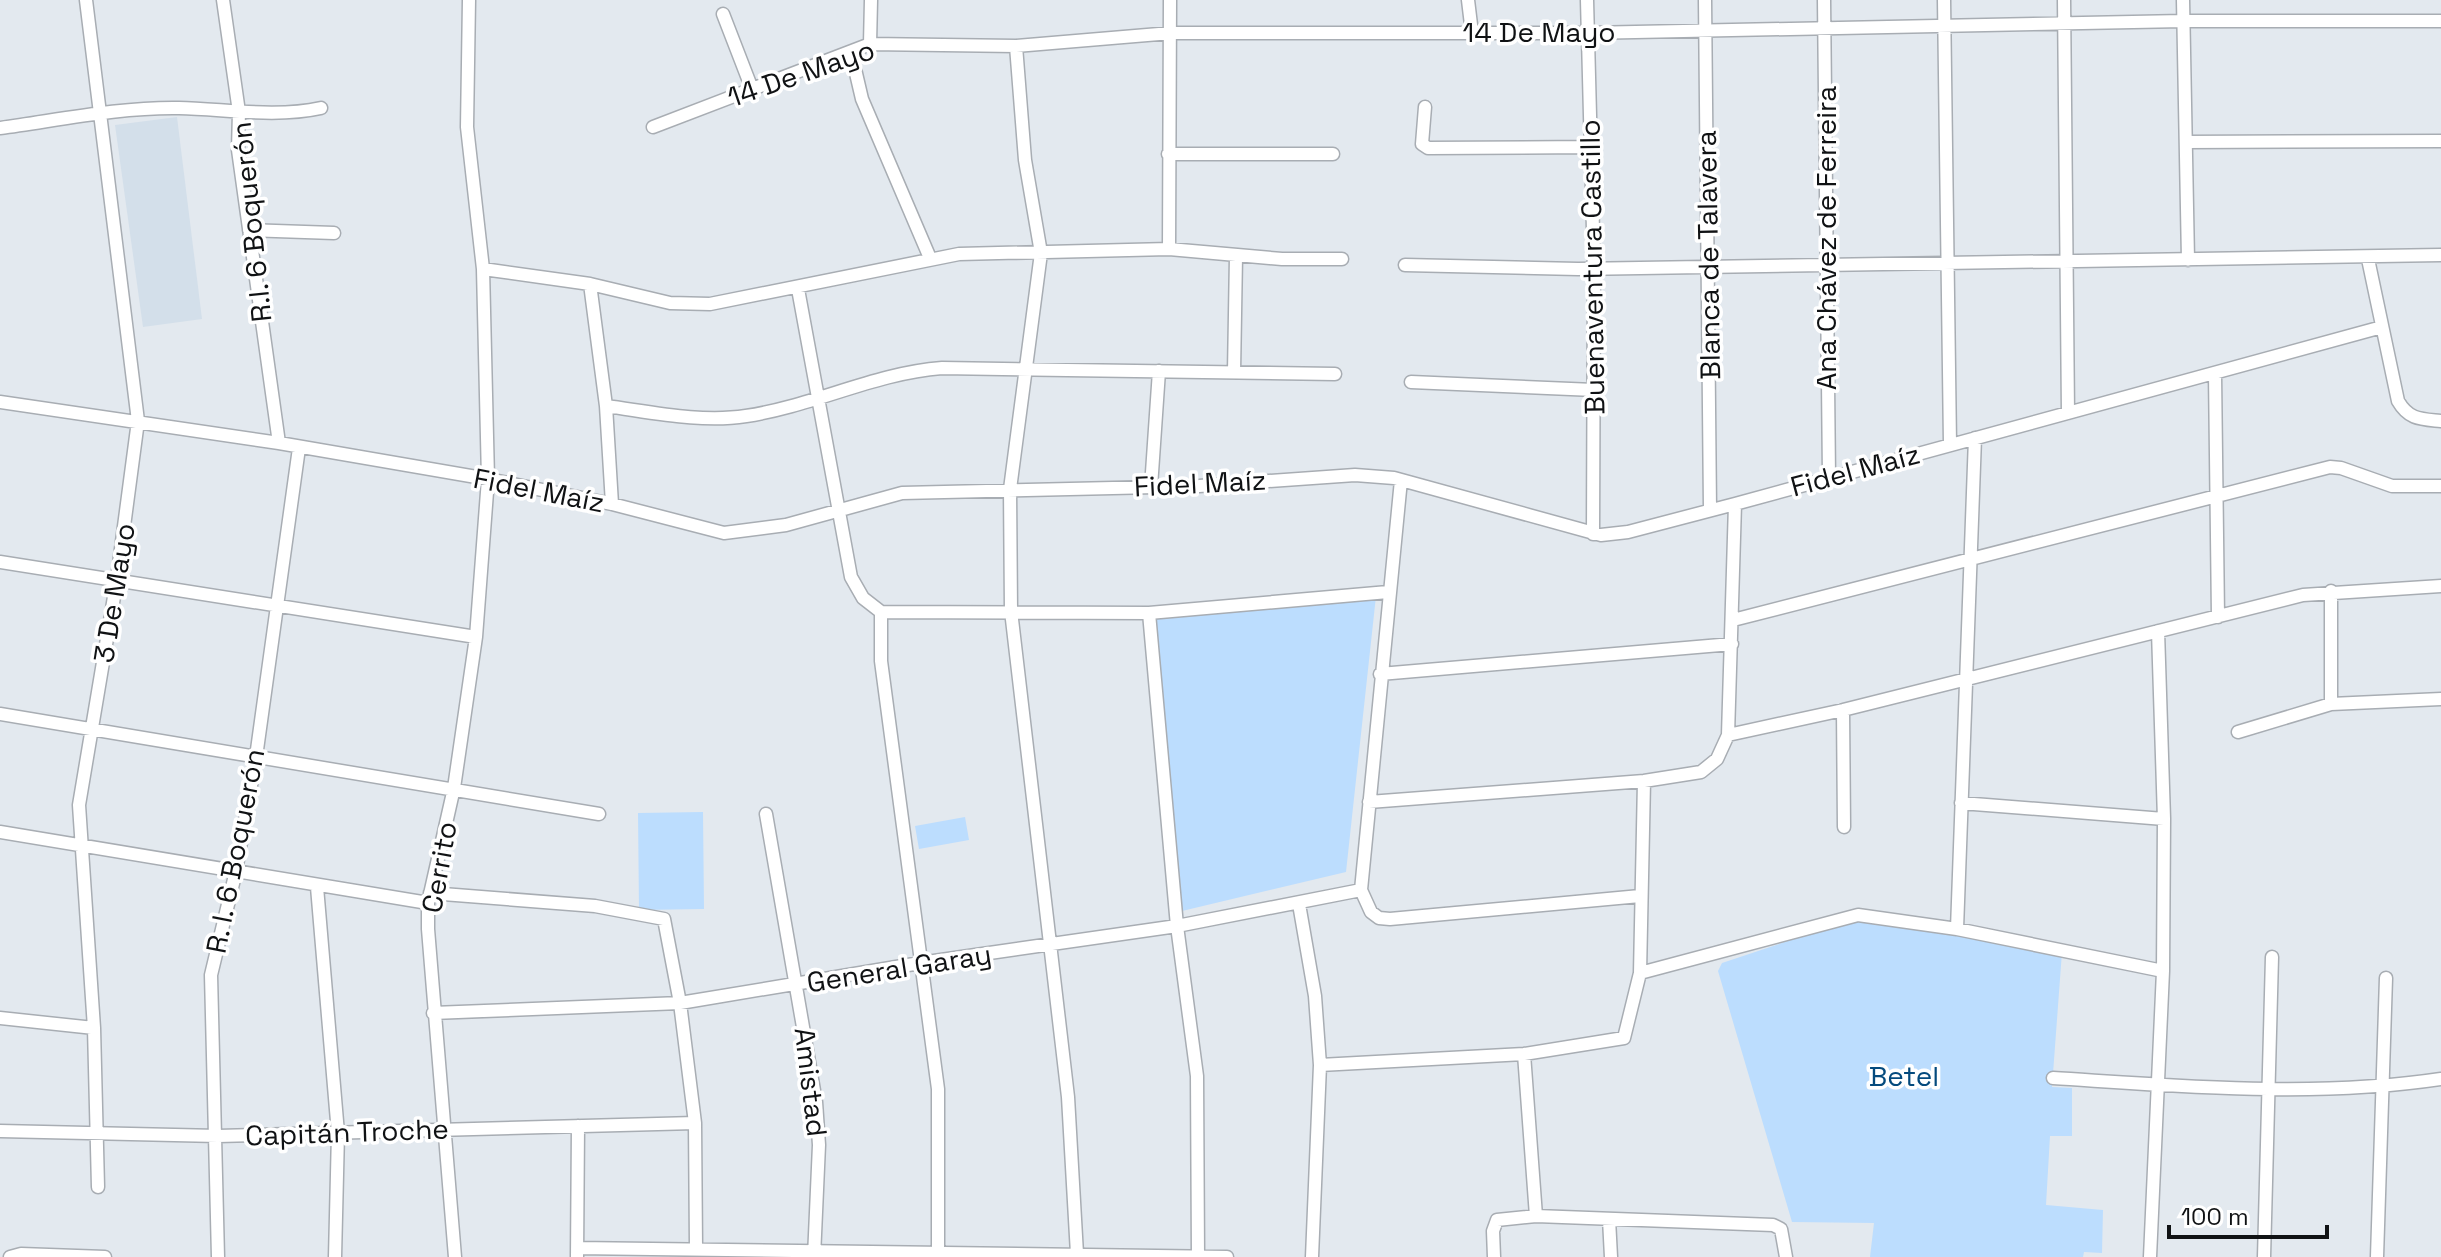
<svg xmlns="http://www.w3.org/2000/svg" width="2441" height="1257" viewBox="0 0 2441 1257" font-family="'Space Grotesk',sans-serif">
<rect width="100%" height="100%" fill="#e3e9ef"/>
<!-- built -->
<path fill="#d3dfea" d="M177,117l25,202 -59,8 -28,-202z"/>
<!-- green -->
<path fill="#bcddfe" d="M1376,596l-30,276 -164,39 -29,-295z
M703,812l1,97 -65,1 -1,-97z
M965,817l4,23 -50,9 -4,-23z
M1857,918l205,34 -10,135 20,1v48h-22l-4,69 57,5 -1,43 -18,-1 -1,5h-213l4,-34 -82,-1 -74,-251 4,-8z"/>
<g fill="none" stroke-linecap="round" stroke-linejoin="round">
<!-- minor casing -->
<g stroke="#a8adb3" stroke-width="15">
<path id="minor" d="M86,0l52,421 -21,158 -38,226 15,223 4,159
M223,0l16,112 -1,38 41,293
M1468,0l4,33
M1587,0l7,269 -1,265
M1705,0l5,509
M1824,0l5,477
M1944,0l6,444
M2064,0l4,413
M2183,0l5,260
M723,14l29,75
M870,44l1,-44
M1016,46l9,114 16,93 -31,236 1,122 57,486 9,157
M851,52l11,47 68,159
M1425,107l-3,37 6,4 163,-1
M653,127l217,-83 146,2 155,-13h416l596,-12h258
M0,128c59,-8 120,-21 179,-20 46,1 97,10 142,0
M2186,142l255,-1
M1168,154h165
M249,230l85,3
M1169,249l1,-249
M2368,259l30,142c11,19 23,18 43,20
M1405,265l173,4 863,-14
M483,269l107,15 80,19 40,1 249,-50 210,-5 113,10h60
M590,284l16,122 6,98
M798,289l53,288 12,21 18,14 268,1 28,313 20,150 1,181
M1234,372l2,-116
M2215,374l3,243
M1411,382l183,8
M0,402l279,41 209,36 124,25 112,29 62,-8 116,-32 297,-7 156,-11 39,3 207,57 27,-3 107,-28 647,-177
M606,406c45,6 95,17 140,10 67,-10 129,-43 196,-48l393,6
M1975,438l-18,491 206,42
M1401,480l-40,410 10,22 8,6 11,1 250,-23
M1151,487l8,-116
M1735,504l-7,231 115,-25 460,-115 138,-9
M0,562l476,75
M881,612v49l57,428v168
M1149,613l239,-21
M1733,620l597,-153 11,1 51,18h49
M1380,674l352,-30
M2331,704l110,-5
M1843,710l1,117
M0,714l599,100
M2238,732l93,-28v-113
M1369,802l275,-21 57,-9 16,-13 11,-24
M1961,803l203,16
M766,814l50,288 3,43 -5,112
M0,832l428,71
M317,887l21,246 -3,124
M430,893l165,13 69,13 16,84 15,120 1,125
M1299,904l16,92 5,69 -8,192
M1640,973l218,-58 99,14
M433,1013l247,-10 240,-40 257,-37 184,-36
M0,1018l94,10
M1524,1054l12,162
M1320,1065l204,-11 100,-16 16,-65 4,-192
M2053,1078c128,8 261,20 388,1
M0,1131l218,5 477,-13
M1609,1219l2,38
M577,1248l650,9
M10,1257l11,-3 84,3
M218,1257l-7,-282 25,-104 20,-114 43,-309
M455,1257l-27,-328v-26l26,-115 22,-151 12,-158 -5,-210 -16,-142 2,-127
M577,1257l1,-131
M1494,1257l-1,-26 4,-11 39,-4 237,9 8,4 5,28
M2150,1257l13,-286 1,-152 -6,-188
M2264,1257l8,-300
M2377,1257l9,-279"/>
</g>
<!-- minor -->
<use href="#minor" stroke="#fff" stroke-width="12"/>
</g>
<g text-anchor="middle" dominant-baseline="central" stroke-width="7" stroke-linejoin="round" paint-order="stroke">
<!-- street labels -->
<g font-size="28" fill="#101214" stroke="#fff">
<text x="1539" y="32">14 De Mayo</text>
<text transform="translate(801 73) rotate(-19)">14 De Mayo</text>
<text transform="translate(251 222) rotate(-96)">R.I. 6 Boquerón</text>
<text transform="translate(1826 238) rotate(-90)">Ana Chávez de Ferreira</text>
<text transform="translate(1708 255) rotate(-91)">Blanca de Talavera</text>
<text transform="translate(1592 267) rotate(-91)">Buenaventura Castillo</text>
<text transform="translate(1855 470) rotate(-15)">Fidel Maíz</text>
<text transform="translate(1200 483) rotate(-3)">Fidel Maíz</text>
<text transform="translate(539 490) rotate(11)">Fidel Maíz</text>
<text transform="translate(114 593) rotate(-81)">3 De Mayo</text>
<text transform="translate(235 851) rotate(-79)">R. I. 6 Boquerón</text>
<text transform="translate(439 867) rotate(-80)">Cerrito</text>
<text transform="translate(899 968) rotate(-9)">General Garay</text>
<text transform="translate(811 1082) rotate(83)">Amistad</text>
<text transform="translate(347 1132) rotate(-2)">Capitán Troche</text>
</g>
<!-- park labels -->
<g font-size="28" fill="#044a7d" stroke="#fff">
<text x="1904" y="1076">Betel</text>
</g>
</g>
<!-- scale -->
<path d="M2169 1225v12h158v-12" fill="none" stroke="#101214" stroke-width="4"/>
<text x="2181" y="1225" font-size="24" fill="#101214" stroke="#ffffff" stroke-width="6" paint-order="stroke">100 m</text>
</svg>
